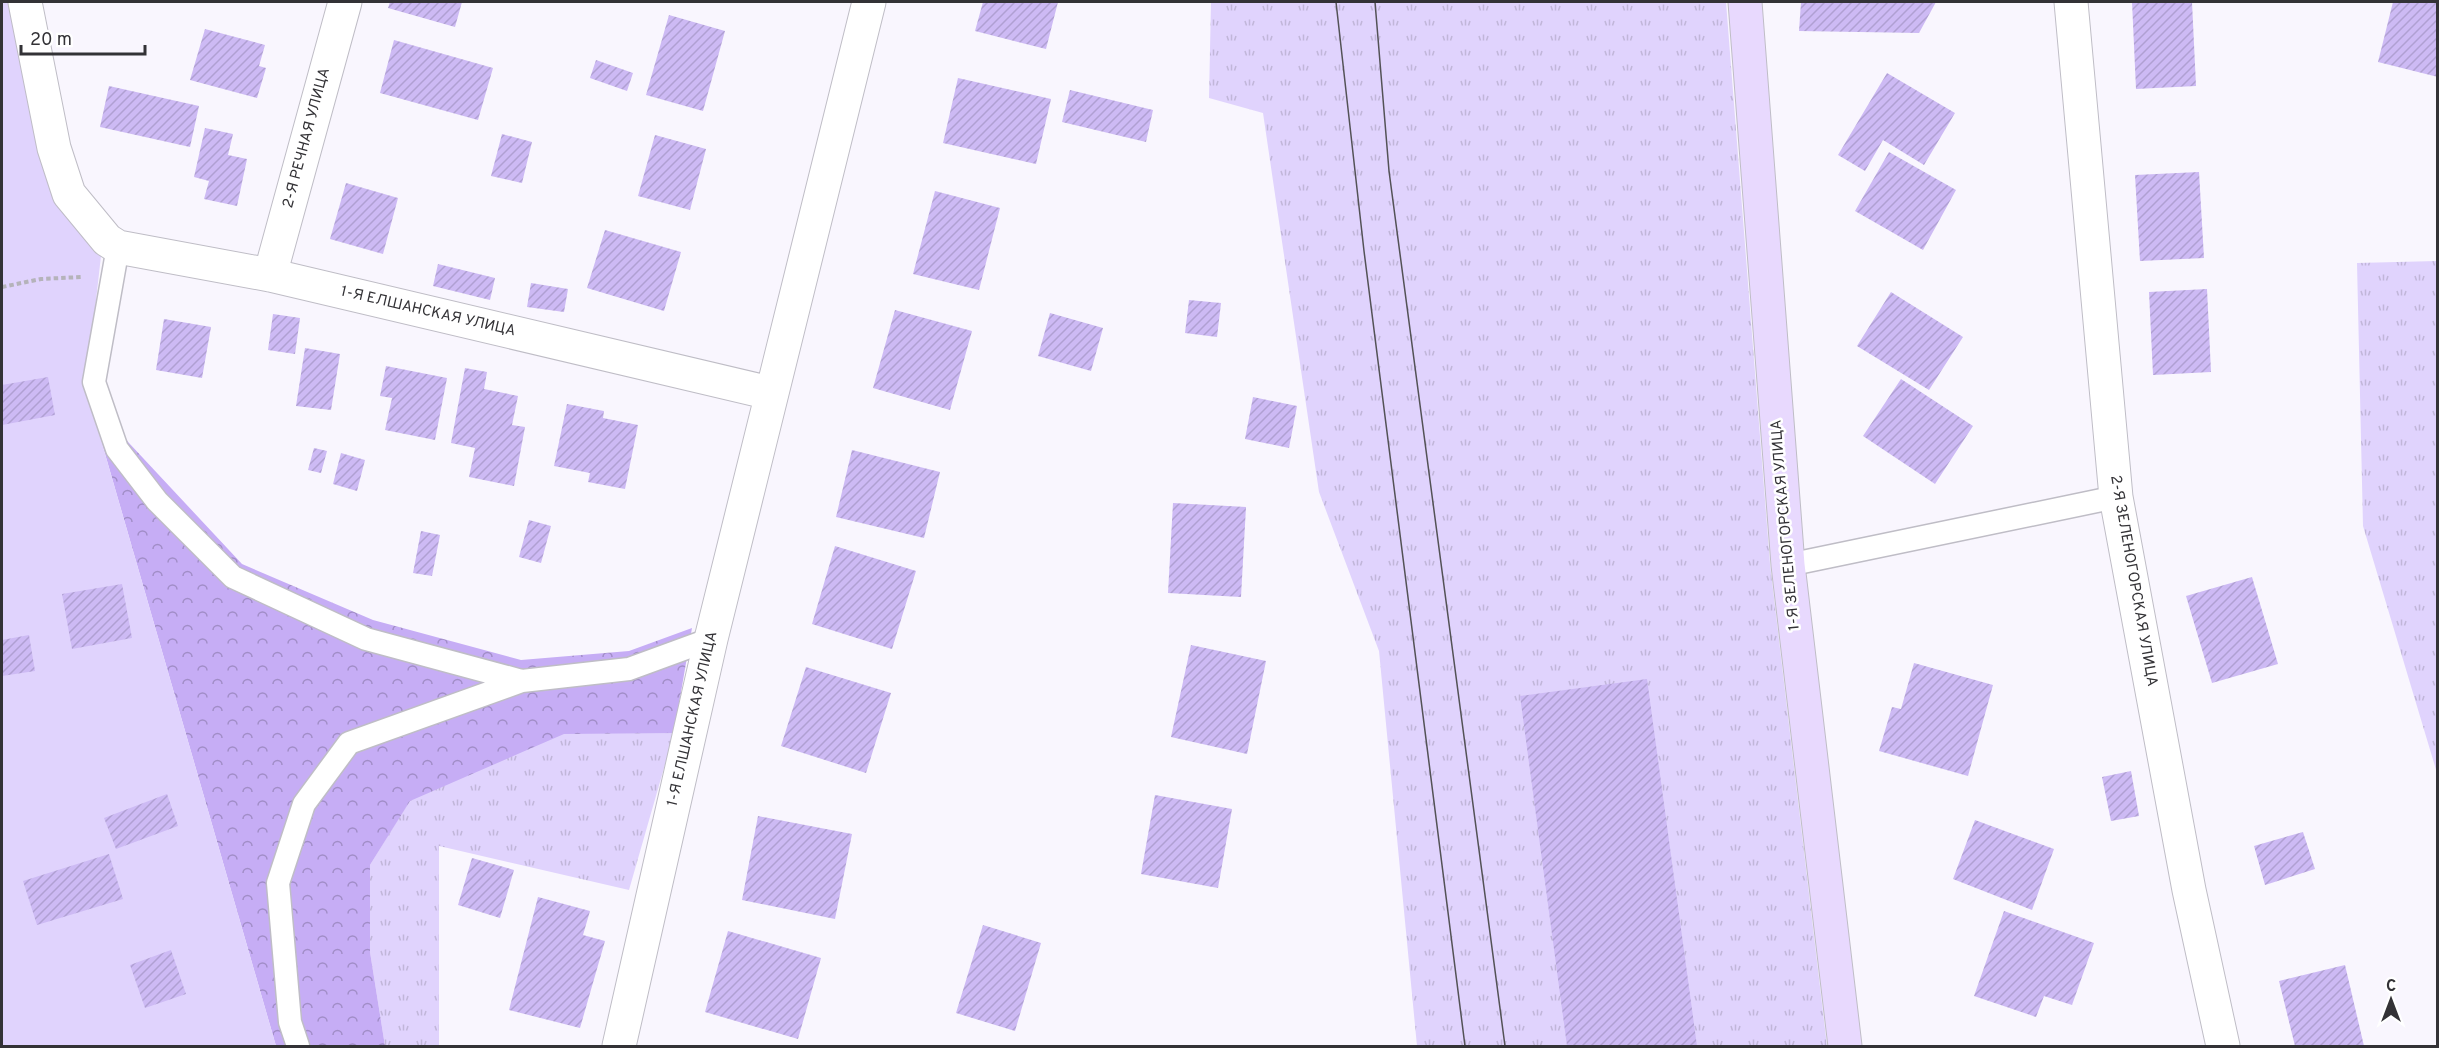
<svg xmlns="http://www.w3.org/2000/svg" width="2439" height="1048" viewBox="0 0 2439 1048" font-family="Overpass,sans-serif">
<defs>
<pattern id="grass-tufts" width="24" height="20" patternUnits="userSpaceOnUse" patternTransform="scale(1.5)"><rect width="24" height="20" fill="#e0d3fd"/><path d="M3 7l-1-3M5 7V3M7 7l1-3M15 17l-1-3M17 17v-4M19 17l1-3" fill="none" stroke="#c1b6d9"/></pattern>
<pattern id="forest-crowns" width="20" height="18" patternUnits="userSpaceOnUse" patternTransform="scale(1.5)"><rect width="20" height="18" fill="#c6adf5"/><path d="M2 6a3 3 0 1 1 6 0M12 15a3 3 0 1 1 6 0" fill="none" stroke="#a18dc7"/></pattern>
<pattern id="building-hatch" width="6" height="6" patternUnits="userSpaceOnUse" patternTransform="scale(1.5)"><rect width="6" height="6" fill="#cdbaf4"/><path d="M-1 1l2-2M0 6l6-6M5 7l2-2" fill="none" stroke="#b0a0d2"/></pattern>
</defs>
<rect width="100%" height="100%" fill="#f9f6fe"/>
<!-- grass -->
<path fill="url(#grass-tufts)" d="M1211,2h515l44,562 57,482h-410l-38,-395 -60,-159 -56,-379 -54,-15z
M2437,261h1l-1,512 -74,-247 -6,-263z
M564,733h110l-45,157 -190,-44v200h-54l-15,-94v-87l40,-65z"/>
<!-- forest -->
<path fill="url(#forest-crowns)" d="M86,388l43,55 113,121 131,56 148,40 108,-9 63,-23 -18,105 -110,1 -154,67 -40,64v87l15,94h-109z"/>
<!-- green -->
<path fill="#e0d3fd" d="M2,2h12l53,212 34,42 -15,132 190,658h-274z"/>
<!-- building -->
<path fill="url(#building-hatch)" d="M390,2h72l-7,25 -67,-19z
M983,2h75l-12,47 -71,-18z
M1801,2h135l-17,31 -120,-2z
M2132,2h60l4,84 -60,3z
M2393,2h45v75l-60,-15z
M669,15l56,16 -22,80 -57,-16z
M205,29l60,16 -6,21 7,2 -9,30 -67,-18z
M394,40l99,28 -15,52 -98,-27z
M596,60l37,13 -6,18 -37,-13z
M1887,73l68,40 -31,52 -41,-25 -18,31 -27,-16z
M958,78l93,21 -15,65 -93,-21z
M109,86l90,20 -9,41 -90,-20z
M1070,90l83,20 -7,32 -84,-20z
M205,128l28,6 -5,21 19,4 -10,47 -33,-7 5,-18 -15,-4z
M502,134l30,8 -10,41 -31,-7z
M655,135l51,14 -16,61 -52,-14z
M1889,152l67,38 -33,60 -68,-39z
M2199,172l5,86 -64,3 -5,-86z
M346,183l52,15 -15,56 -53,-15z
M935,191l65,17 -21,82 -66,-16z
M605,230l76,22 -17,59 -77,-23z
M438,264l57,14 -5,22 -57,-14z
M531,283l37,6 -4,23 -37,-5z
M2207,289l4,83 -58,3 -4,-83z
M1891,292l72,45 -34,53 -72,-44z
M1189,300l32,3 -4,34 -32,-4z
M895,310l77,21 -22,79 -77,-22z
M1050,313l53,15 -12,43 -53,-15z
M273,314l27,4 -5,36 -27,-4z
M164,319l47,8 -9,51 -46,-8z
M305,348l35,6 -9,56 -35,-4z
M386,366l61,12 -12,62 -50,-10 7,-32 -12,-2z
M465,368l22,4 -3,17 34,7 -6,29 13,2 -11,59 -45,-9 6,-29 -24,-5z
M48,377l7,38 -53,10v-40z
M1901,379l72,47 -38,58 -72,-48z
M1253,397l44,9 -8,42 -44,-9z
M567,404l37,7 -1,7 35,7 -13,64 -37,-7 2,-9 -36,-7z
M314,448l13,3 -6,22 -13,-3z
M852,450l88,22 -16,66 -88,-21z
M341,453l24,7 -8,31 -24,-7z
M1173,503l73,4 -5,90 -73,-4z
M529,520l22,6 -10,37 -22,-6z
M421,531l19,4 -8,41 -19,-3z
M835,546l81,25 -24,78 -80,-25z
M2252,577l26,87 -66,19 -26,-87z
M122,584l10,54 -60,11 -10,-55z
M29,635l6,36 -33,5v-36z
M1191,645l75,16 -19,93 -76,-17z
M1914,663l79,22 -25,91 -89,-25 13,-44 9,2z
M806,667l85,26 -25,80 -85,-27z
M1647,679l50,367h-130l-47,-350z
M2131,771l8,45 -28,5 -9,-44z
M167,794l11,32 -62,23 -12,-31z
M1155,795l77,14 -14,79 -77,-14z
M758,816l94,18 -17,85 -93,-19z
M1975,820l79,29 -22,61 -79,-31z
M2303,832l12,37 -50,16 -11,-39z
M109,854l14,45 -86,26 -14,-44z
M472,858l42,12 -14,48 -42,-13z
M538,897l52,14 -7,24 22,6 -25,87 -71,-18z
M2004,911l90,32 -22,62 -28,-9 -8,21 -62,-21z
M983,925l58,18 -26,88 -59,-18z
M728,931l93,27 -23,81 -93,-27z
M171,950l15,44 -41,14 -15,-43z
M2345,965l19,81h-69l-16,-65z"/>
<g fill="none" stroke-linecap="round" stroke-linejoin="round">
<!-- service casing -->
<g stroke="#bfbdc6" stroke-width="25">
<path id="service" d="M118,247l-24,135 23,67 40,52 76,76 133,62 156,42 107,-12 82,-30
M1788,565l328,-68
M298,1046l-8,-24 -12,-139 26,-79 45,-61 173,-62"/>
</g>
<!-- minor casing -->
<g stroke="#bfbdc6" stroke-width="35">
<path id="minor" d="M25,2l29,146 15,46 38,46 11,7 152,28 500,118
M2071,2l45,495 73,393 34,156
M270,275l75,-273
M619,1046l92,-407 158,-637"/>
</g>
<!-- secondary casing -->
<g stroke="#bfbdc6" stroke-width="35">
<path id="secondary" d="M1745,2l43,563 57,481"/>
</g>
<!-- path -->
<path stroke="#b5b3ba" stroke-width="4" stroke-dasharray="4.5 3" stroke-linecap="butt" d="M2,287l39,-8 40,-2"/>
<!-- service -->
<use href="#service" stroke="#fff" stroke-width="22"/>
<!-- minor -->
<use href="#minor" stroke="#fff" stroke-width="33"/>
<!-- secondary -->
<use href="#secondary" stroke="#e8d9fe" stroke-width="33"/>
<!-- tram -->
<path stroke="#535256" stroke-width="1.5" d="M1336,2l28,249 101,795
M1375,2l14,169 116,875"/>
</g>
<g text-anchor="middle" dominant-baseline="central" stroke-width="5" stroke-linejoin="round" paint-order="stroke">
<!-- street labels -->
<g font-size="15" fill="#333236" stroke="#fff">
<text transform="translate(307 138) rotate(-75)">2-Я РЕЧНАЯ УЛИЦА</text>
<text transform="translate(428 312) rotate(13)">1-Я ЕЛШАНСКАЯ УЛИЦА</text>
<text transform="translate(1786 525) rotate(-95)">1-Я ЗЕЛЕНОГОРСКАЯ УЛИЦА</text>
<text transform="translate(2133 581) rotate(80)">2-Я ЗЕЛЕНОГОРСКАЯ УЛИЦА</text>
<text transform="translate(693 719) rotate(-77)">1-Я ЕЛШАНСКАЯ УЛИЦА</text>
</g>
</g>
<!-- border -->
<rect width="2439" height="1048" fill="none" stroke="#333236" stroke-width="6"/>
<!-- north arrow -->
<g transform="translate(2391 1000)" stroke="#ffffff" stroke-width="4.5" paint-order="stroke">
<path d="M0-4.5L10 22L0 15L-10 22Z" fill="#333236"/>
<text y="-9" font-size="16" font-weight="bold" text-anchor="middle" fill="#333236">С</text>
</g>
<!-- scale -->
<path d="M21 45v9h124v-9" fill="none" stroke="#333236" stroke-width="3"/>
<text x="30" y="45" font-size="18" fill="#333236" stroke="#ffffff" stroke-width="4.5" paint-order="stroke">20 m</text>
</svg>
